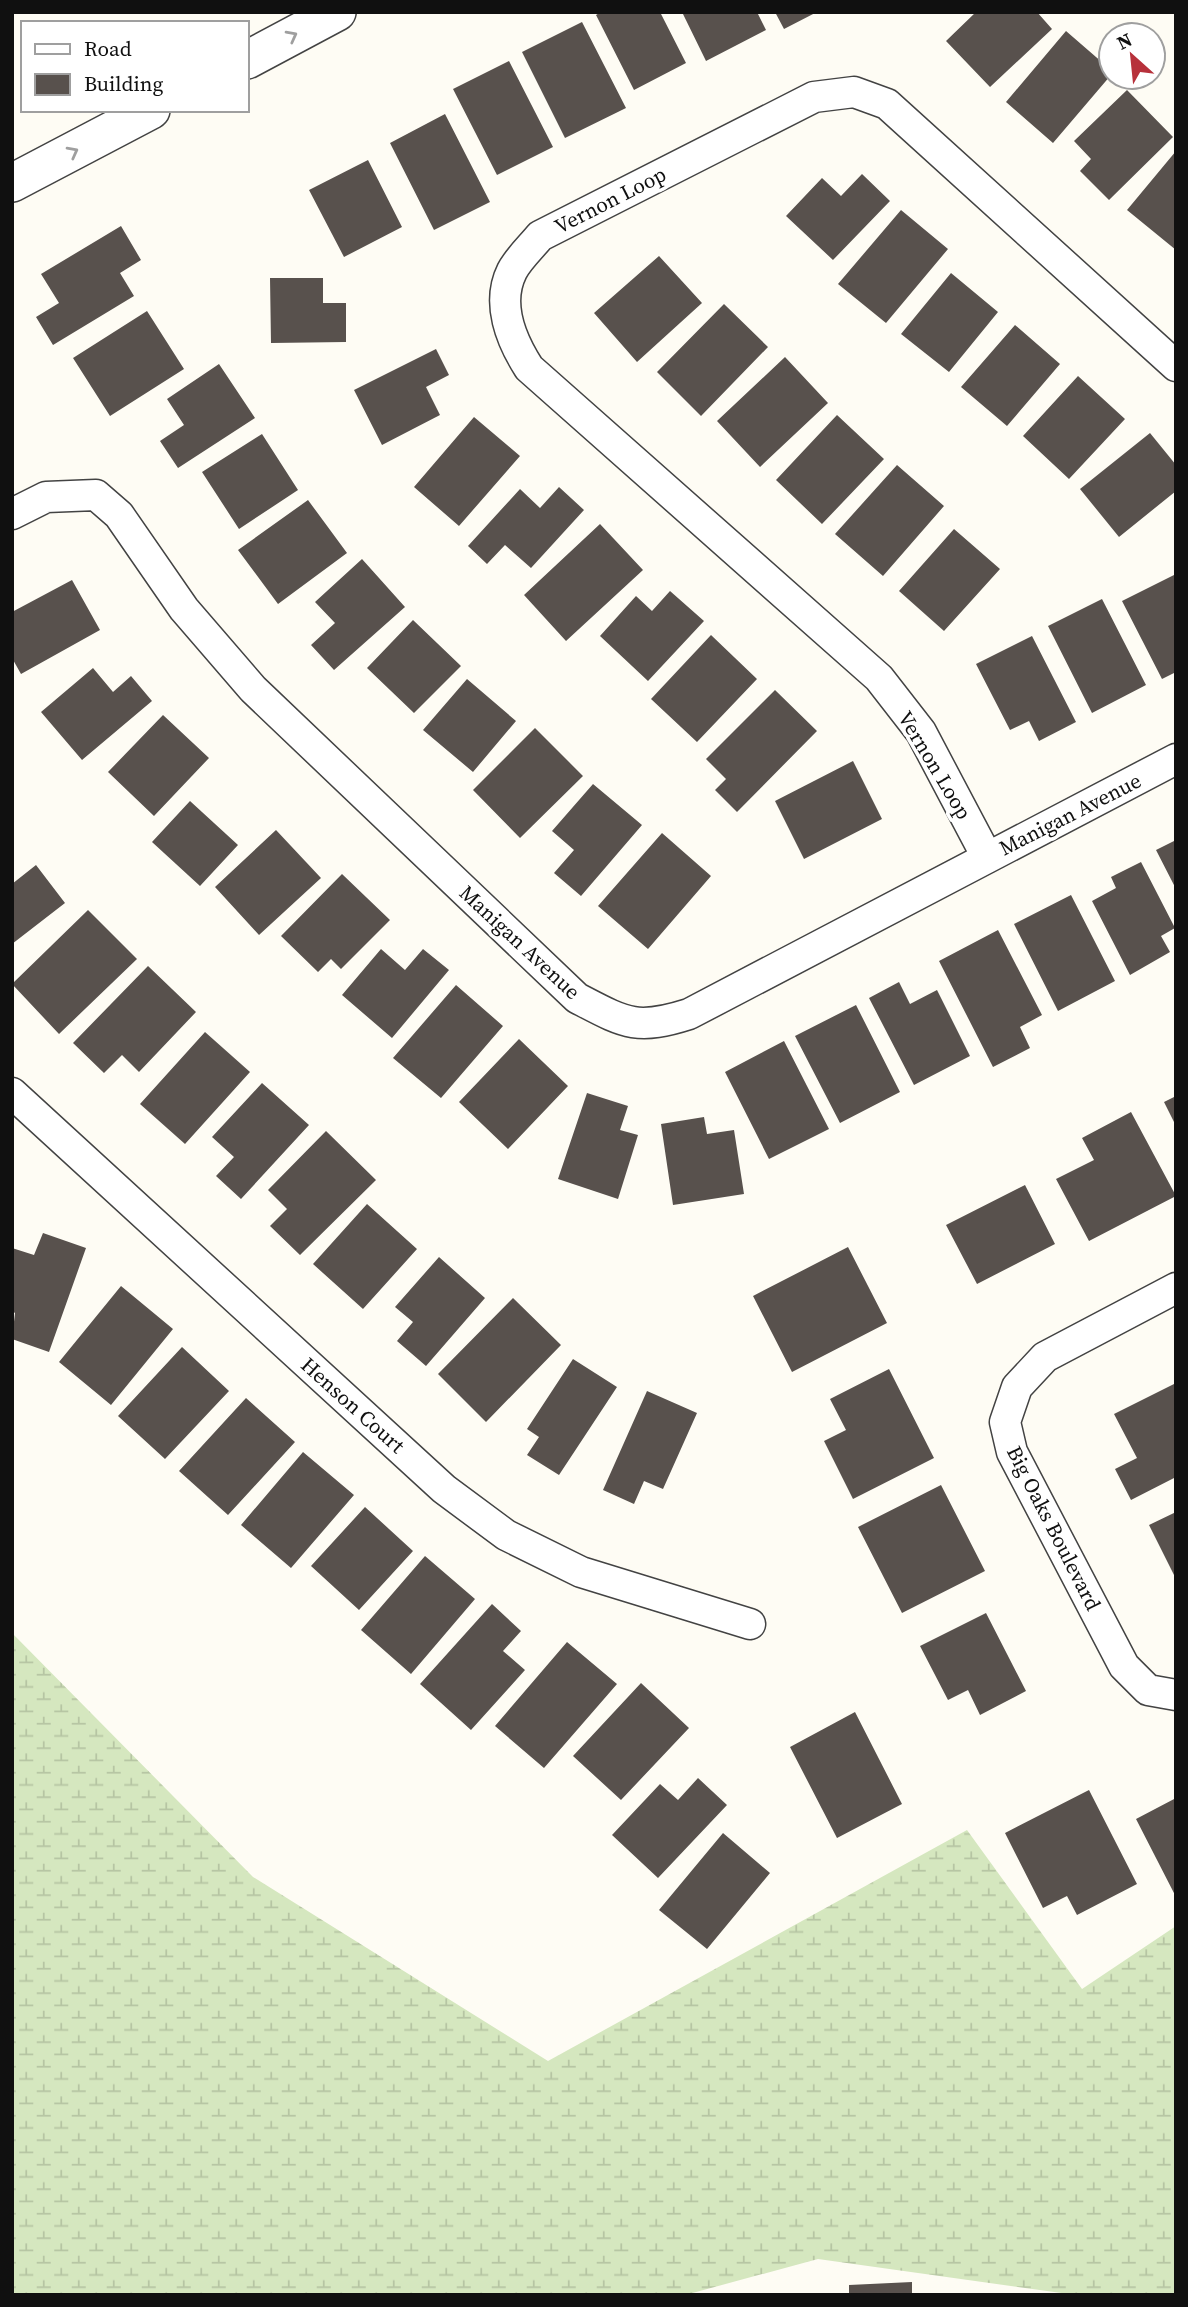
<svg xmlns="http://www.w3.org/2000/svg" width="1188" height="2307" viewBox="0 0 1188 2307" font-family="'Source Serif 4',serif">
<defs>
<pattern id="wetland-marsh" width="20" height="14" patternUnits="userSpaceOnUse" patternTransform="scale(1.75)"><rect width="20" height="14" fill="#d5e7bf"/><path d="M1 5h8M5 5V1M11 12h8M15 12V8" fill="none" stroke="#b6c5a3"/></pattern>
</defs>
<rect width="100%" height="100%" fill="#fefcf4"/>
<!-- wetland -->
<path fill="url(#wetland-marsh)" d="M12,1633l241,244 295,184 419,-231 115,159 94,-63v369h-100l-258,-36 -133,36h-673z"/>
<!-- building -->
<path fill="#58514d" d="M601,12h59l26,51 -52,27 -38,-75z
M682,12h75l9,18 -60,31z
M775,12h42l-33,17z
M976,12h61l15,17 -62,58 -44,-46z
M582,22l44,86 -61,30 -43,-86z
M1066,31l45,39v5l-58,68 -47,-41z
M509,61l44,86 -56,28 -44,-86z
M1127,90l46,47 -64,63 -29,-29 11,-12 -17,-18z
M445,114l45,88 -56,28 -44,-87z
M1176,151v99l-49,-40z
M368,160l34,67 -58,30 -35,-67z
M862,174l28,27 -57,59 -47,-44 36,-38 19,18z
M901,210l47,39 -62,74 -48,-39z
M121,226l20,34 -21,13 14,23 -81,49 -17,-28 23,-14 -18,-29z
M659,256l43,47 -65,59 -43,-49z
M951,273l47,39 -49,60 -48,-38z
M270,278h53v25h23v39l-75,1z
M724,304l44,43 -67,69 -44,-44z
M147,311l37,58 -74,47 -37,-58z
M1015,325l45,39 -53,62 -46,-39z
M436,349l13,26 -23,12 14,28 -58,30 -28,-55z
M785,357l43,46 -68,64 -43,-46z
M219,364l36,54 -77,50 -18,-27 24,-16 -17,-26z
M1078,376l47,43 -56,60 -46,-43z
M837,415l47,44 -62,65 -46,-44z
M474,417l46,39 -61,70 -45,-39z
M1150,433l26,32v26l-57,46 -39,-48z
M262,434l36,56 -59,39 -37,-57z
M897,465l47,41 -61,70 -48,-42z
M559,487l25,23 -53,58 -26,-23 -18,19 -19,-18 52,-57 20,19z
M308,500l39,53 -69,51 -40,-54z
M600,524l43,46 -77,71 -42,-46z
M954,529l46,40 -56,62 -45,-40z
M362,559l43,48 -71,63 -23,-25 24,-22 -20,-21z
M1176,574v98l-14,7 -40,-78z
M72,580l28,50 -79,44 -9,-16v-46z
M670,591l34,30 -56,60 -48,-45 36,-40 16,15z
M1102,599l44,86 -54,28 -44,-87z
M413,620l48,46 -47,47 -47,-45z
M711,635l46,44 -60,63 -46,-43z
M1032,636l44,86 -37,19 -10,-20 -19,9 -34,-66z
M93,668l20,24 18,-16 21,25 -70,59 -41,-48z
M467,679l49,42 -43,51 -50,-42z
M775,690l42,41 -80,81 -22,-22 11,-11 -20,-20z
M163,715l46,43 -55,58 -46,-44z
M535,728l48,48 -63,62 -47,-48z
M853,761l29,58 -78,40 -29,-58z
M593,784l49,41 -61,71 -27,-23 20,-23 -22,-19z
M190,801l48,44 -38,41 -48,-44z
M276,830l45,48 -62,57 -44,-48z
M662,833l49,43 -63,73 -50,-43z
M1176,840v49l-20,-39z
M1141,862l34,66 -14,8 9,16 -40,23 -38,-74 24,-13 -5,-11z
M36,865l29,38 -53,41v-60z
M342,874l48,46 -49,49 -10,-10 -13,13 -37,-36z
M1071,895l44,86 -57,30 -44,-87z
M88,910l49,49 -78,75 -47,-50z
M998,930l44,85 -22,12 10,21 -37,19 -54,-106z
M381,949l24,21 18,-21 26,21 -57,68 -50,-43z
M148,966l48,46 -57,60 -17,-17 -18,18 -31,-30z
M899,982l11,22 27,-14 33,66 -56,29 -45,-87z
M456,985l47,41 -62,72 -48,-40z
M856,1005l44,87 -60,31 -45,-87z
M205,1032l45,40 -65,72 -45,-40z
M519,1039l49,47 -60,63 -49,-47z
M784,1041l45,88 -60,30 -44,-87z
M262,1083l47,42 -68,74 -25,-23 18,-19 -22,-20z
M587,1093l41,13 -8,24 18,5 -20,64 -60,-20z
M1176,1096v30l-12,-24z
M1131,1112l45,84 -87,45 -33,-62 38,-19 -12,-22z
M704,1117l3,17 27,-4 10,64 -71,11 -12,-81z
M326,1131l50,49 -76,75 -30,-29 17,-17 -19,-19z
M1025,1185l30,59 -78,40 -31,-59z
M367,1204l50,45 -54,60 -50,-45z
M43,1233l43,15 -37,104 -37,-13 3,-26 -3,-2v-63l22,7z
M848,1247l39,76 -95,49 -39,-76z
M439,1257l46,41 -59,68 -29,-25 16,-19 -18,-15z
M121,1286l52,43 -62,76 -52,-43z
M513,1298l48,47 -75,77 -48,-48z
M182,1347l47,44 -64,68 -47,-43z
M573,1359l44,28 -58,88 -32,-20 12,-18 -12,-8z
M889,1369l45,89 -81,41 -29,-58 22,-11 -16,-31z
M1176,1383v94l-45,23 -16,-31 22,-11 -23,-44z
M647,1391l50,22 -34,76 -19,-8 -10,23 -31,-14z
M246,1398l49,44 -67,73 -49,-44z
M303,1452l51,43 -63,73 -50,-43z
M941,1485l44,86 -83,42 -44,-86z
M365,1507l48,44 -54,59 -48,-44z
M1176,1512v67l-27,-54z
M425,1556l50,43 -64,75 -50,-44z
M492,1604l29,27 -18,20 22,19 -54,60 -51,-46z
M986,1613l40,78 -46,24 -12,-25 -20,10 -28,-54z
M567,1642l50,42 -73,84 -49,-42z
M641,1683l48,45 -68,72 -48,-44z
M855,1712l47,92 -65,34 -47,-91z
M698,1778l29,27 -69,73 -46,-43 48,-51 18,16z
M1089,1790l48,94 -60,31 -10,-19 -24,12 -38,-75z
M1176,1798v99l-40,-78z
M723,1833l47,40 -63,76 -48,-39z
M912,2282v13h-63v-10z"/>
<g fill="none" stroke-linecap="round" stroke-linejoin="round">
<!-- minor casing -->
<g stroke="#434343" stroke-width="33">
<path id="minor" d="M12,514l34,-17 50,-2 23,20 65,94 69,80 324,309c48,25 59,33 112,16l487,-255
M987,857l-66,-125 -42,-54 -350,-310c-18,-28 -33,-65 -17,-97 6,-12 19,-24 28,-35l274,-139 40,-5 33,12 289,262
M12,1093l432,396 62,46 75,37 169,52
M1176,1288l-131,69 -28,30 -12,35 7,30 112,214 24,24 28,5"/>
</g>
<!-- tertiary casing -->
<g stroke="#434343" stroke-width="40">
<path id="tertiary" d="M247,60l90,-48
M12,183l139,-73"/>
</g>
<!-- minor -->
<use href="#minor" stroke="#fff" stroke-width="30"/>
<!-- tertiary -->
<use href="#tertiary" stroke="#fff" stroke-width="37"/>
</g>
<!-- one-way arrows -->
<defs><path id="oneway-chevron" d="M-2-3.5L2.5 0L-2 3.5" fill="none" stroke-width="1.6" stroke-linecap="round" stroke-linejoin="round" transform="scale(1.75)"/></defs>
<g stroke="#9f9f9f">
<use href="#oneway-chevron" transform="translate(292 36) rotate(-28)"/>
<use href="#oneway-chevron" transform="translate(73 152) rotate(-28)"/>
</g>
<g text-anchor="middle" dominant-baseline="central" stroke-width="7" stroke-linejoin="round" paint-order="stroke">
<!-- street labels -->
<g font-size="21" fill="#101010" stroke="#fff">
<text transform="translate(610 200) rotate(-27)">Vernon Loop</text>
<text transform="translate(935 765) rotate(59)">Vernon Loop</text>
<text transform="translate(1070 814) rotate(-27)">Manigan Avenue</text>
<text transform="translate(520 942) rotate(43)">Manigan Avenue</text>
<text transform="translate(353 1405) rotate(42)">Henson Court</text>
<text transform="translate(1054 1528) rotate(63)">Big Oaks Boulevard</text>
</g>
</g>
<!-- border -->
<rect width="1188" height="2307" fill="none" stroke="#101010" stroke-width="28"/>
<!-- legend -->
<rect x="21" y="21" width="228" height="91" fill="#ffffff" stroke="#9f9f9f" stroke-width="2"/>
<rect x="35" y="44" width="35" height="10" fill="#ffffff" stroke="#9f9f9f" stroke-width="2"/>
<text x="84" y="56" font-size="21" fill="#101010">Road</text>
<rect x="35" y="74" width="35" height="21" fill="#58514d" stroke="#9f9f9f" stroke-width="2"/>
<text x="84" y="91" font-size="21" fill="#101010">Building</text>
<!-- north arrow -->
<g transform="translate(1132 56) rotate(333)"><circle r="33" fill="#ffffff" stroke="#9f9f9f" stroke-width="2"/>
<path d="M0-5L12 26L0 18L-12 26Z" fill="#b7313b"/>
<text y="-10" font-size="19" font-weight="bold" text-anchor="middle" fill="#101010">N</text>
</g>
</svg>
